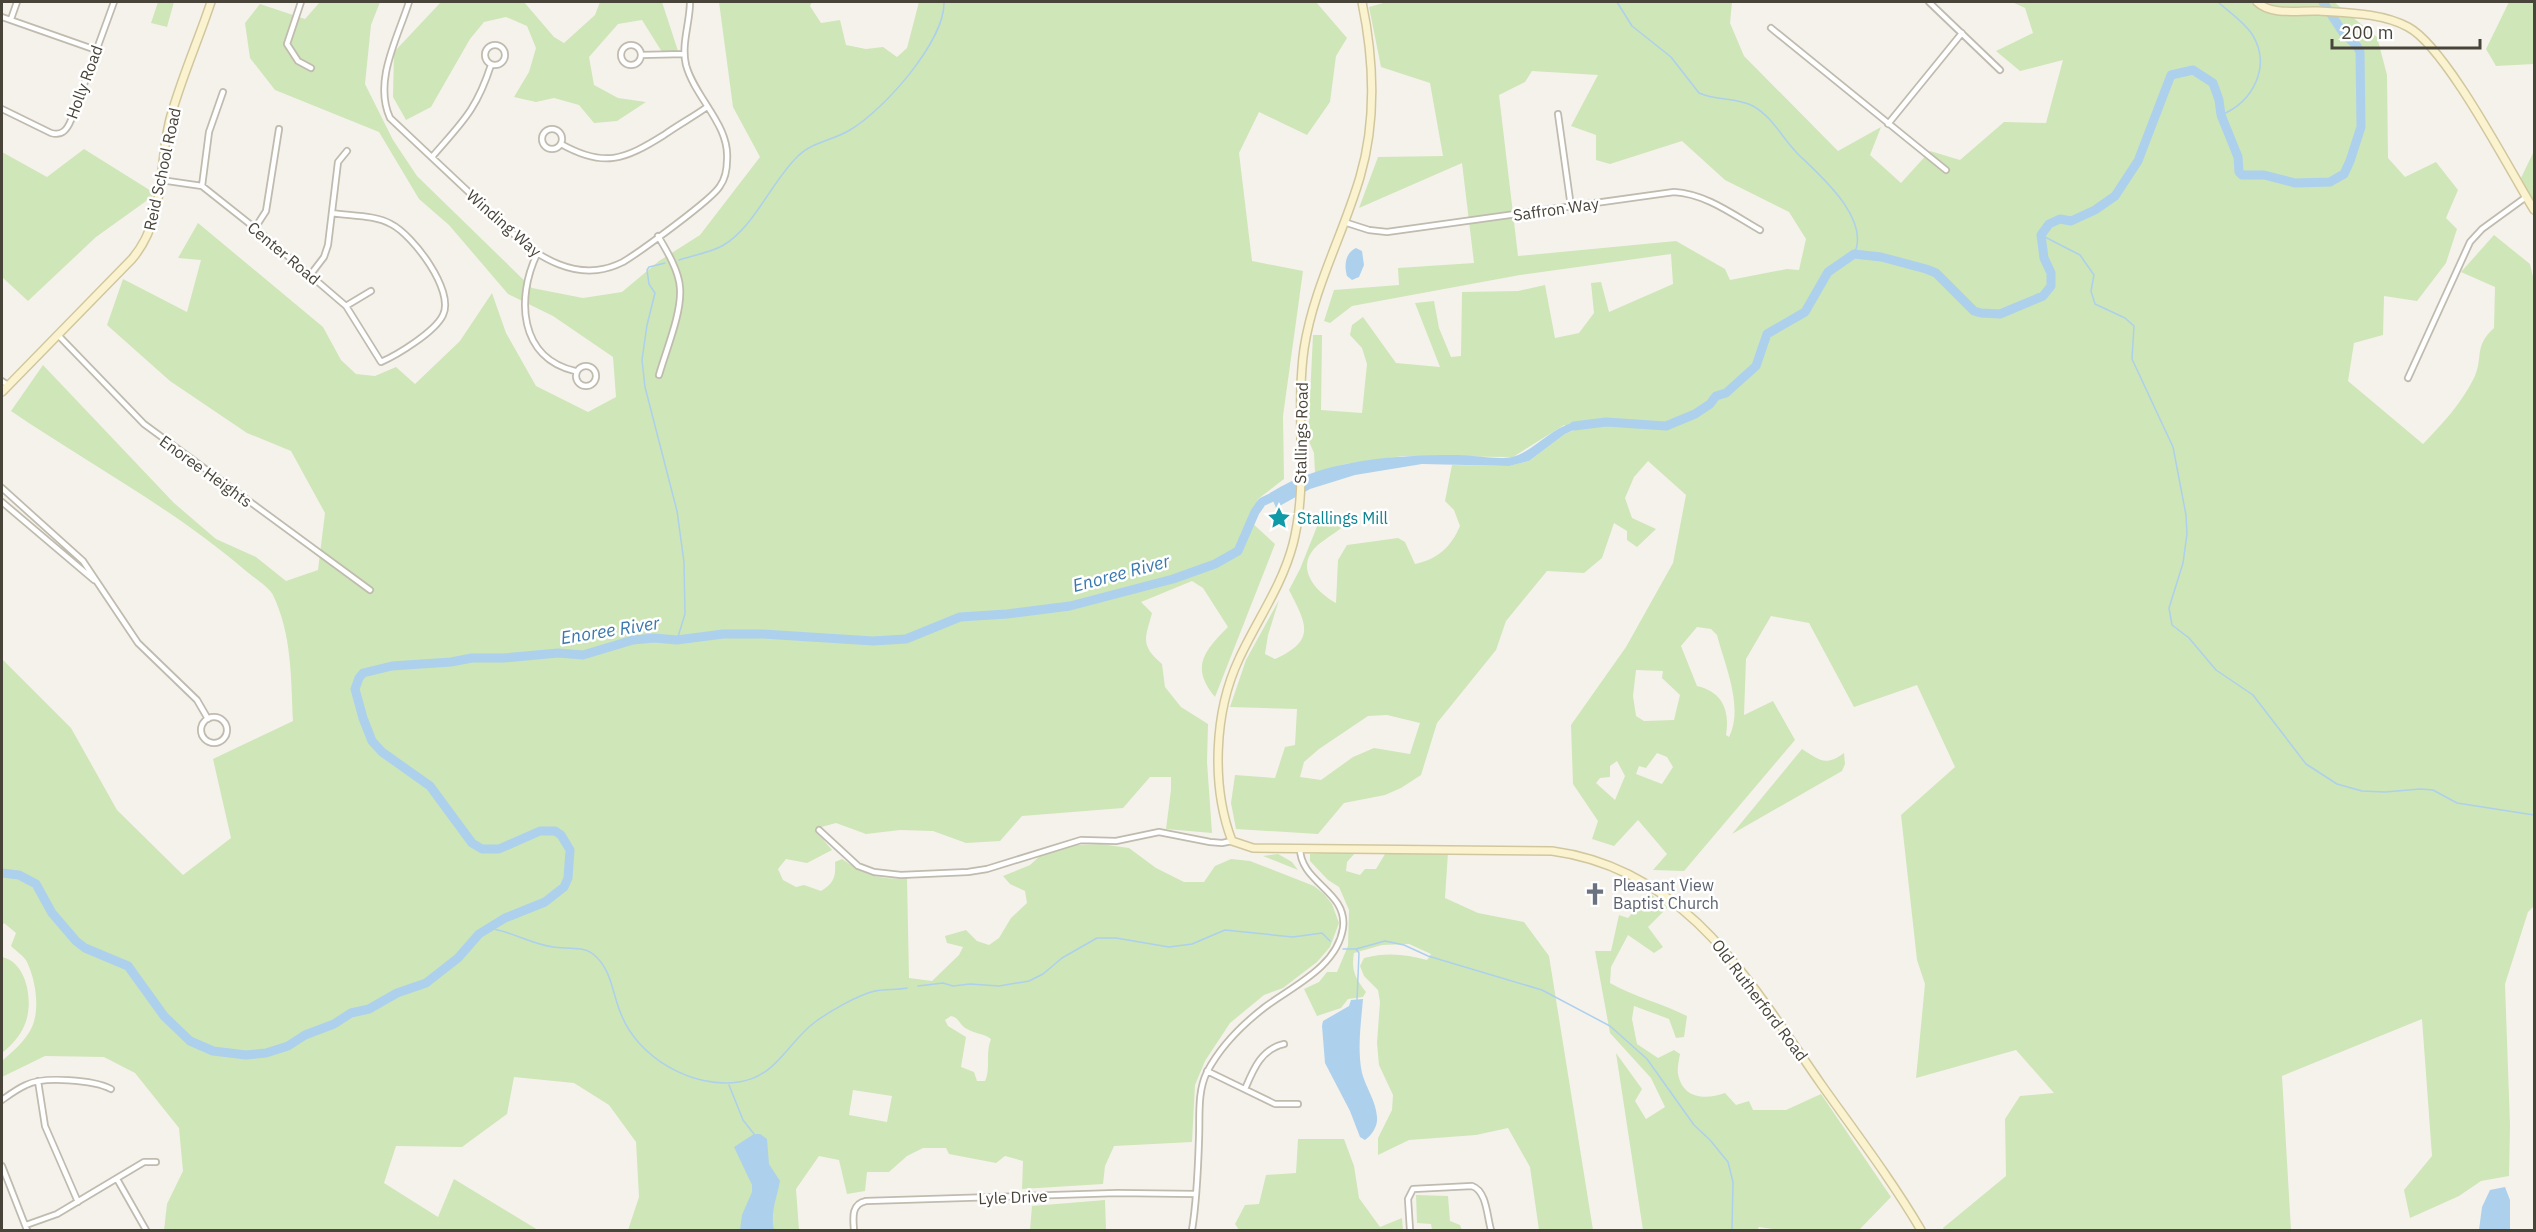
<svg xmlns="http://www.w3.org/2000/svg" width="2536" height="1232" viewBox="0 0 2536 1232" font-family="'IBM Plex Sans',sans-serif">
<rect width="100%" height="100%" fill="#f5f2ec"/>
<!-- green -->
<path fill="#cfe6b8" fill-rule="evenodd" d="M158,2h16l-7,25 -16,-4z
M320,2h60l-9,23 -6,59 28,56 24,36 115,112 51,10 39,-6 37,-31 41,-26 60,-78 -27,-50 -14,-105h93l-2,4 11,17 19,-3 6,25 20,4 17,-2 14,10 10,-9 12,-46h397l31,36 -11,18 -6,46 -23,33 -48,-23 -20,41 13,108 51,10 -20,145 1,63 -26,20 -8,22 25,23 -60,153c-25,-30 -11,-46 13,-70l-25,-39 -11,-7 -51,21 11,11c-7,26 -12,32 10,51l3,23 16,20 27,17 -1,38 5,71 -46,-4 5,-39v-13h-21l-27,31 -101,8 -22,25 -34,2 -33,-12 -33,-1 -34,4 -30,-11 -22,6 18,21 -25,13 -21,-4 -8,10 5,11 13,7 8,-2 17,6c13,-8 15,-14 14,-29l7,-3c23,16 37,21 65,19l2,100 23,3 27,-26 4,-8 -16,-4 -2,-7 21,-6 11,11 12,4 10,-7 12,-20 16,-15 -2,-12 -15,-7 -7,-8 27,-11 10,-9 35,-11 25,-1 29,4 27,20 28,14h20l11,-16 16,-7 19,2 64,25 10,8 8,10 7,19 -9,24 -13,15 -34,26 -19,7 -34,28 -25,38 -10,24 -3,57 -78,4 -9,20 -2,18 -81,5 1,-28 -18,-5 -9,7 -47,-9 -3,-6h-23l-16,8 -18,16h-22l-2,19 -18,3 -8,-34 -20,-4 -23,33 3,41h-171l11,-33 -3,-55 -27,-37 -35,-22 -60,-6 -7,37 -45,33 -66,-1 -12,37 54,34 16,-38 84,51h-374l3,-26 16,-33 -4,-43 -44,-55 -31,-16 -59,-1 -43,21v-16c10,-9 21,-18 28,-30 11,-19 6,-50 -3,-69 -3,-6 -11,-11 -16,-16l5,-13 -12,-10 -2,3v-267l69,69 46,82 66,65 48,-37 -18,-79 80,-38c-2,-43 -1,-86 -20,-126 -5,-9 -19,-17 -27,-24 -72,-62 -157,-107 -235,-160l32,-46 131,138 42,36 40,18 30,24 32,-11 7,-57 -34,-62 -44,-18 -77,-52 -63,-56 16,-46 64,33 14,-52 -23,-2 20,-35 125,104 18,33 15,14 19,2 21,-9 19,17 45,-43 32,-48 14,40 30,53 52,26 28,-15 -3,-40 -60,-41 -45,-22 -59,-69 -30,-26 -40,-67 -104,-42 -25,-32 -5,-35 15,-19 45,15zM951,1016c9,2 8,9 16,13 8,5 16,4 24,10 -6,16 0,29 -6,42h-8l-3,-9 -13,-5 5,-30 -18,-11 -3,-6zM853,1090l39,6 -5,26 -38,-7z
M441,2h83l30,35 10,6 31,-28 5,-13h62l16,49 -16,1 -20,-32 -24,4 -29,33 5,28 24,13 28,4 -29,19 -23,2 -15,-18 -25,-7 -18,4 -22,-5 15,-25 7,-24 -9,-22 -21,-9 -22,5 -14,17 -39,68 -25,13 -13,-23 1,-45z
M1387,2h345l-2,21 14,33 94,95 43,-24 -11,28 31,28 29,-32 30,9 44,-38 42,1 17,-63 -43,11 -24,-20 37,-18 -8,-25 -13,-6h322l43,35 10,38 1,83 17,19 31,-15 22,28 -12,28 11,11 -11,34 -29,38 -33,-5 -1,39 -29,8 -6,38 75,63c20,-21 38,-40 51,-66 10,-21 -1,-31 20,-50l1,-41 -34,-15 33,-37 36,29 4,17v625l-6,6 -23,72 5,141 -1,51 -28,5 -22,15 -49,22 -6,-28 28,-34 -10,-137 -140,57 9,154h-347l-1,-2 63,-52 -1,-57 15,-23 34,-3 -38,-43 -100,28 9,-94 -8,-24 -16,-145 54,-48 -38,-82 -63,22 -45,-84 -38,-7 -25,43 -2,56 29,-14 22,39 -111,131 -31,-1 14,-16 -29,-34 -24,26 -22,-7 6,-18 -25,-37 -2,-59 55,-78 47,-84 13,-68 -38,-34 -14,16 -9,21 7,20 24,11 -19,18 -10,-7v-9l-13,-8 -12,35 -18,15 -37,-2 -41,50 -10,29 -59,73 -16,52 -20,13 -16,7 -41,8 -26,31 -82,-5 -5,-26 4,-28 40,3 10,-31 10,-2 2,-36 -67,-2 16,-47 33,-60 -11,35 -3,19 10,5c41,-19 32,-34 14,-69l11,-21 22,-55 19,14c-8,7 -24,15 -30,25 -13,20 8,41 25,50l2,-43 9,-15 51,-7 7,4 10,22c23,-5 36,-17 45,-38l-6,-16 -9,-9 7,-36 56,1 21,-5 36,-27 19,-8 -20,-1 -51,32 -110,-1 -58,8 -30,9 -1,-20 -6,-14 5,-104h9l-1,75 41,3 5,-49 -5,-16 -12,-13 2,-10 11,-8 33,46 44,4 -25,-64 19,-2 5,27 12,29 10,-1 1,-64 56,-1 27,-6 10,53 24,-5 15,-20 -3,-30 10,-1 8,30 64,-28 -2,-30 -151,21 -168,31 -22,17 -6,-2 10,-31 65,-5 -1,-17 76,-5 -12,-100 -103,45 19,-51 65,-1 -13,-73 -49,-16 -12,-60zM1532,71l66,4 -27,51 25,9v25l14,4 72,-23 43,39 64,32 17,27 -7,31 -12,-1 -57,11 -5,-11 -49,-28 -158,15 -19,-161 26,-13zM1697,627l14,2 6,6c8,31 27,72 12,102l-3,-2c4,-24 -3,-43 -29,-49l-16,-40zM1636,670l27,1 -1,7 18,17 -6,25 -30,1 -8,-5 -3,-20zM1387,715l33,8 -10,31 -36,-6 -21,9 -32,23 -21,-3 4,-15 15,-13 49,-33zM1657,753l10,4 6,10 -11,17 -26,-10 3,-8 7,2zM1617,761l8,15 -10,24 -19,-17 4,-5 10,-1v-11z
M2509,2h25v62l-38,2 -10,-17z
M84,149l72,45 -60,43 -68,64 -26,-24v-125l45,25z
M2534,151v55l-13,-28z
M1802,749c18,11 23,18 42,4l1,11 -3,7 -110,63z
M1396,851l52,1 -3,46 33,15 46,9 25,34 44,274h-54l-9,-63 -22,-39 -32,7 -67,5 -31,15v-17l14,-28 1,-15 -14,-30 -2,-22 3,-41 -2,-12 -14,-14 -4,-10 4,-8c22,-6 42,-4 63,2l4,-6 -22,-10 -27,1 -28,8c-3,17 1,25 12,39l-3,5 -15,2 -7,9 -24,8 -13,-27 15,-7 8,-10h10l11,-26 1,-36 -10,-23 -11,-7 -18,-19v-7l46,-2 -9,10 -1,9 14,4 5,-6h11l9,-15z
M1278,854l14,8 6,8 -35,-14z
M1649,893l19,14 -20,20 15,20 -9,6 -26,-18 -17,32 -1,16c25,14 51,20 77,33l-3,21 -8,1 -7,-19 -35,-13 -2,13 5,25 21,14 16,-8 6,4c-1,6 -3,14 -2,20 5,25 27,26 47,19l11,12 13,-4 4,9h33l35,-16 70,103 -32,33h-79l-21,-3 -2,3h-114l-27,-177 26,36 -7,12 11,18 19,-12 -14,-29 -41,-45 -15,-82h16l8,-36 9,3z
M2,957c25,5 32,45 23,67 -4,11 -14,22 -23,29z
M1298,1139h46l10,27 5,32 21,29 22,-9 1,12h-164l-4,-6 10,-19 14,-1 7,-29 30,-2z
M1416,1195l32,1 2,25 10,4 2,5h-30l-1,-6 -14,-1z
M1105,1200l1,30h-76l2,-24z"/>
<!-- water -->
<path fill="#add0ed" d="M1356,248l6,3 2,14 -5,12 -7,3 -5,-4c-3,-10 -2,-23 9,-28z
M1572,423l13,2 -20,9 -36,27 -20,5 -87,-2 -67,11 -45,14 -34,19 -6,-15c54,-34 125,-38 187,-38 17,0 39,5 55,2 19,-4 38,-28 60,-34z
M1363,999c-2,24 -6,51 -1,74 4,15 14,28 15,44 1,9 -5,18 -12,23l-5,-3 -10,-26 -25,-48 -3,-37 1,-5 26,-15 2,-6z
M754,1134h6l7,5 2,25 11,17c-3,17 -10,31 -6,49h-34l2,-15 10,-23v-7l-18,-38z
M2505,1187l5,13v30h-31l3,-23 8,-17z"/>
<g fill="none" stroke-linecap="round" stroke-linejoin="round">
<!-- stream -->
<path stroke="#add0ed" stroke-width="1.5" d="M1617,2l15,24 39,31 28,36c17,8 37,4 54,13 21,12 30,34 47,50 22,21 71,64 54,98
M2218,2c11,10 25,19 34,32 20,32 1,68 -31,81
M2041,235l39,20 14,20 -3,16 4,13 30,14 9,8 -2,33 41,88 13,68 1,19 -4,29 -14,45 3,17 17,13 27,32 37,25 53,69 31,20 25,7 23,1 35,-3 13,1 24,13 77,12
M679,260c14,-5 30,-7 43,-14 32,-18 49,-64 76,-90 14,-14 36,-16 52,-26 34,-20 95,-89 94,-128
M665,263l-16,4 -2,3 2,14 6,9 -8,32 -5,35 3,27 32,124 7,51 1,52 -8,26
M488,928c23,3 43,16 65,19 12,2 30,-1 40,7 19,15 19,39 28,60 17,44 72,75 118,68 37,-5 49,-40 76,-60 15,-11 43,-27 60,-31 11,-2 22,-1 32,-3
M1343,949h13l29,-8 19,4 24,11 114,34 68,36 37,33 47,66 16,15 18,22 5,20 -1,48
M1356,949l3,4 -2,47
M918,986l25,-3 10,3 17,-2 29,2 30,-5 14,-7 19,-16 35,-20h19l53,9 23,-3 33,-14 68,7 29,-4 8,8
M729,1085l14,35 11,14"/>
<!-- river -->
<path stroke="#add0ed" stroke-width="9" d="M1574,426l32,-4 60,4 29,-12 15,-10 6,-8 10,-3 30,-27 11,-32 38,-22 23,-40 26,-18 27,3 45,12 10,4 38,38 7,2 19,1 43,-18 8,-10v-13l-7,-15 -3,-23 8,-11 11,-5 11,2 24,-11 20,-14 23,-35 33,-86 22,-5 20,13 6,17 2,15 17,42 1,15 3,3h22l31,8 35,-1 14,-8 6,-13 11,-34 -1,-75 -3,-6 -13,-12 -21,-32
M2,873l17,2 17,9 16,29 24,28 9,7 43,18 36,50 26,25 23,10 33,4 20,-2 22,-7 17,-11 29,-11 17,-11 18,-4 28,-16 29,-10 32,-25 21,-24 26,-16 40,-16 19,-15 4,-9 2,-28 -9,-15 -6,-4h-15l-41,18h-17l-10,-6 -42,-57 -48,-34 -10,-11 -9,-23 -8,-29 4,-11 4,-5 29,-7 59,-4 21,-4h32l54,-5 25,2 50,-15 21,-2 23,2 46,-6h40l110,7 33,-2 54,-22 47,-3 63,-8 103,-27 42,-15 23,-13 17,-39 7,-10 19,-9"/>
<!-- street casing -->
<g stroke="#c0bbaf" stroke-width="8">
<path id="street" d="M301,2l-14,42 11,17 13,7
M409,2c-11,35 -36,79 -19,116l135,127c21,15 45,28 72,25 9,-1 18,-4 26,-8 15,-9 90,-63 97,-76 5,-7 7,-17 7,-26 3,-35 -32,-62 -41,-95 -5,-21 4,-42 4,-63
M1929,2l71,68
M2,17l94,33
M11,19l6,-17
M1771,28l175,142
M485 55a10 10 0 1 1 20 0a10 10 0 1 1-20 0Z
M621 55a10 10 0 1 1 20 0a10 10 0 1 1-20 0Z
M641,55l43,-1
M2,109l49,24c11,3 16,-3 20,-13l43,-118
M1558,114l13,93
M1888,124l74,-91
M542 139a10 10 0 1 1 20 0a10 10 0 1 1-20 0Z
M561,144c43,24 63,16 103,-9 14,-10 29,-18 43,-28
M432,157c30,-35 44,-46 59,-92
M161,180l41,6 53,42 91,78 35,56c16,-7 54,-30 62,-47 12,-24 -30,-80 -52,-91 -16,-9 -40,-8 -59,-11
M202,186l7,-54 14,-40
M1344,222l25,8 18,2 287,-40c32,2 58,22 86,38
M255,228l11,-17 13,-82
M658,236c9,15 21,35 22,52 2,25 -14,62 -21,87
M537,254c-21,44 -18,104 38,117
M311,274l13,-17 4,-12 10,-83 9,-11
M346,306l25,-15
M58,335l86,89 226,166
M576 376a10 10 0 1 1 20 0a10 10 0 1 1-20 0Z
M2408,378l62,-136 12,-13 44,-32
M2,381l6,4
M2,488l81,73 55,82 59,57 11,19
M2,502l92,78
M201 730a13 13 0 1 1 26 0a13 13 0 1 1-26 0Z
M819,830l39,36 16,6 27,3 67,-3 19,-3 94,-29 35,1 43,-9 51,10 12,1 10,-2
M1207,1071l68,33h23
M38,1081l7,45 33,76
M1245,1089c8,-19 16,-40 39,-45
M2,1100c7,-5 15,-11 24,-15 17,-9 68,-5 85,4
M2,1166l25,64
M117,1179l29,51
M26,1225l31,-11 87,-52h12
M854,1230c-1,-12 -3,-26 12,-29l251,-8 79,1
M1192,1230c5,-30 6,-60 7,-91 1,-22 -2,-47 8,-67 13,-25 36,-48 58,-65 28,-21 72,-40 78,-79 5,-37 -43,-45 -43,-80
M1410,1230l-2,-31 5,-10 59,-3c15,5 15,31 19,44"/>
</g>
<!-- secondary casing -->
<g stroke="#d1c79e" stroke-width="10">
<path id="secondary" d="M1362,2c12,58 15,117 -2,175 -17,58 -47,112 -56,172 -9,64 5,133 -11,195 -11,42 -36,76 -54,115 -25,53 -28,127 -7,182l21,7 299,3c135,18 198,131 269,233 34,48 70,95 100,146
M2257,2c15,14 42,8 62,9 29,2 63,2 89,16 38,20 101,142 126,183
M2,392l130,-133c34,-40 26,-92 38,-140 11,-40 28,-78 41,-117"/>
</g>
<!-- street -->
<use href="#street" stroke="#fff" stroke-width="4.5"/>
<!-- secondary -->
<use href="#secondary" stroke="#fbf3cf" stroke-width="7"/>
</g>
<!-- icons -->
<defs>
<g id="sight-bare" transform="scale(1.8)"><path d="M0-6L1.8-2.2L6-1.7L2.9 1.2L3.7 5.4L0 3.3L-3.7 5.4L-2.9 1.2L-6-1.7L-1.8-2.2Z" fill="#0f9aa8" stroke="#fff" stroke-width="2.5" paint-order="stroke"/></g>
<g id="church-bare" transform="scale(1.8)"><path d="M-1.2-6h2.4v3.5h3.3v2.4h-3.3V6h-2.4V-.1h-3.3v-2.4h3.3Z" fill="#6b7280" stroke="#fff" stroke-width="2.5" paint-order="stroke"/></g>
</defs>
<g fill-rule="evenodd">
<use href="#sight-bare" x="1279" y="518"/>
<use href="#church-bare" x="1595" y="894"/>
</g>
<g text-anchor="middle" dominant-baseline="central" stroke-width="5" stroke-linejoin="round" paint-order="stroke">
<!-- street labels -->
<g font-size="16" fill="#49443a" stroke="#fff">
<text transform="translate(84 82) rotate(-70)">Holly Road</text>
<text transform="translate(162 169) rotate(-78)">Reid School Road</text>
<text transform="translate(1556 209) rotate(-8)">Saffron Way</text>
<text transform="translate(504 223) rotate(41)">Winding Way</text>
<text transform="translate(284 253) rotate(40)">Center Road</text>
<text transform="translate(1301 433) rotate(-89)">Stallings Road</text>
<text transform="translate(206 471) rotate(36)">Enoree Heights</text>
<text transform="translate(1760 1000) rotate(53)">Old Rutherford Road</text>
<text transform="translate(1013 1197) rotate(-2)">Lyle Drive</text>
</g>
<!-- culture labels -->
<g font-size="16" fill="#0d838f" stroke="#fff" text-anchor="start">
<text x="1297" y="518">Stallings Mill</text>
</g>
<!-- worship labels -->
<g font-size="16" fill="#5b616d" stroke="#fff" text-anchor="start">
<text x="1613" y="885">Pleasant View<tspan x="1613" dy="18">Baptist Church</tspan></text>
</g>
<!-- water labels -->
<g font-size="18" font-style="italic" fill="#3978af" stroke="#fff">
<text transform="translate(1121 573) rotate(-15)">Enoree River</text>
<text transform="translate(610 630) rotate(-9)">Enoree River</text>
</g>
</g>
<!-- border -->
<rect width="2536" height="1232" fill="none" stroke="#49443a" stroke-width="6"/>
<!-- scale -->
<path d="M2332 39v9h148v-9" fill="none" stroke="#49443a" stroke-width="3"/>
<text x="2341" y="39" font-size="18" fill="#49443a" stroke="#ffffff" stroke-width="4.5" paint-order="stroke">200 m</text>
</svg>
